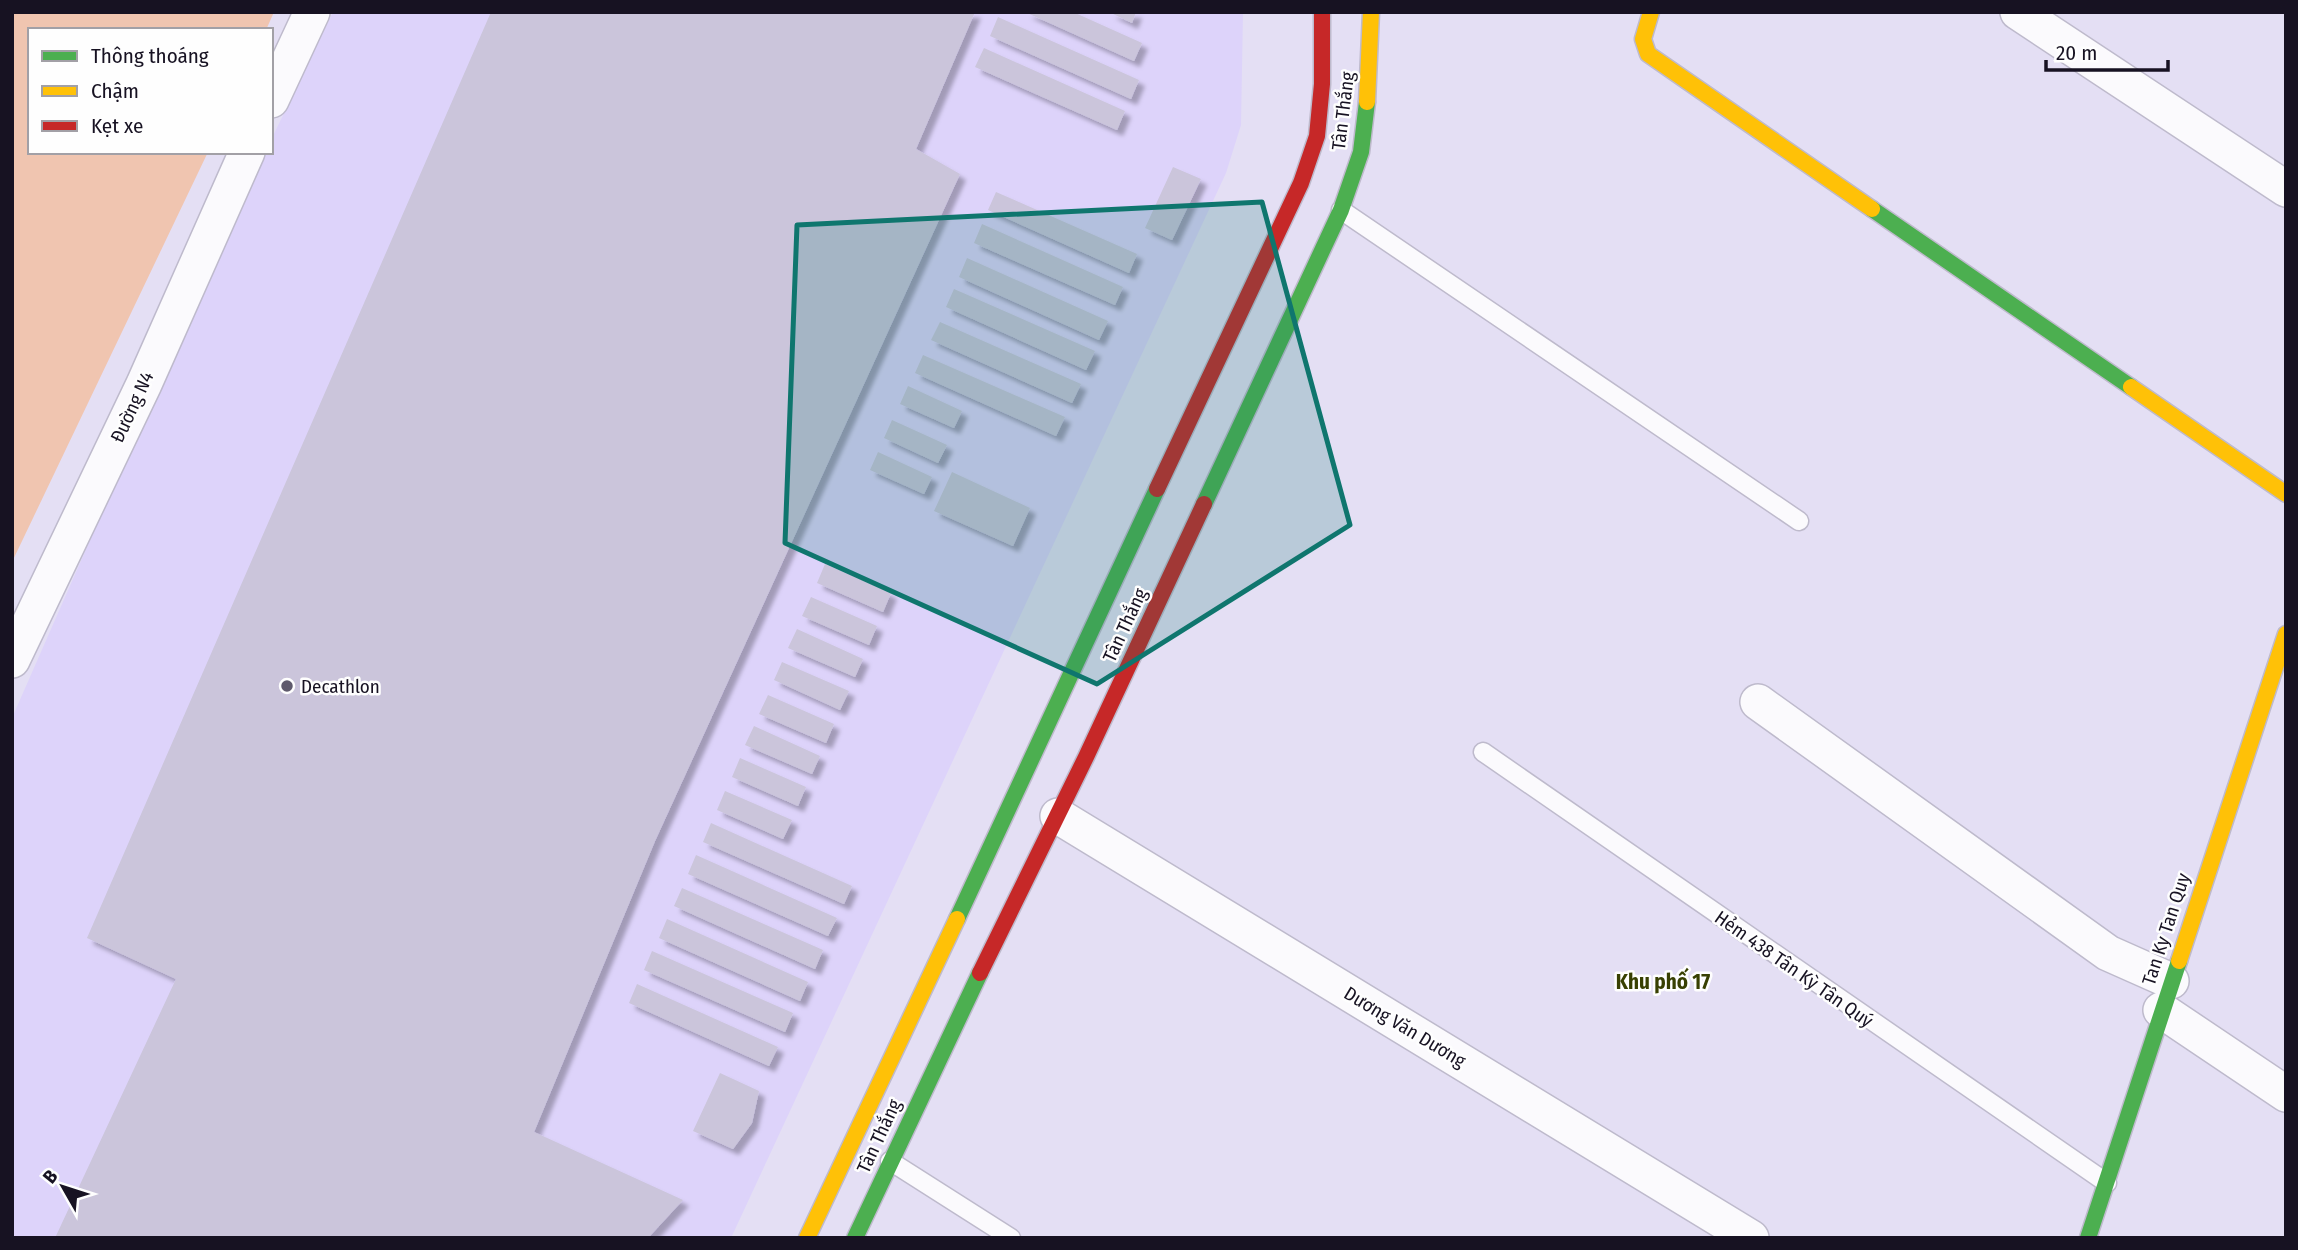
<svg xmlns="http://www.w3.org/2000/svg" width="2298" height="1250" viewBox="0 0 2298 1250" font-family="'Fira Sans Condensed',sans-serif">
<defs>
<filter id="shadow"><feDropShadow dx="6" dy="6" stdDeviation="2" flood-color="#0004"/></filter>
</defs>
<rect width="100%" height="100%" fill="#e4dff4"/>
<!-- built -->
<path fill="#ddd3fa" d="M333,12h910l-2,113 -15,48 -495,1065h-719v-520l190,-433 64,-133h5v-12z"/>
<!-- green -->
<path fill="#f0c5b0" d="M12,12h262l-8,18h-236v122h178l-196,410z"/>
<!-- building -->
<path fill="#cbc5db" filter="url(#shadow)" d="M491,12h484l-59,137 44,25 -305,667 -121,291 149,68 -35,38h-593l121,-259 -89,-41z
M1025,12h48l69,31 -8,18z
M1109,12h27l-4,11z
M998,17l141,63 -8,19 -141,-63z
M984,48l141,63 -8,19 -142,-63z
M1173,167l28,12 -29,61 -27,-12z
M996,192l141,62 -8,19 -141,-63z
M982,224l141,63 -8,18 -141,-62z
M967,258l141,63 -9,19 -140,-63z
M954,289l141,62 -9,19 -140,-63z
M940,322l141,62 -9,19 -141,-63z
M923,355l142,62 -9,19 -141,-63z
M908,386l54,25 -8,17 -54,-24z
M892,420l55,25 -9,18 -54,-25z
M878,452l54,25 -8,17 -54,-24z
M952,472l78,36 -17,38 -79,-35z
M825,564l66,29 -8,19 -66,-29z
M811,597l66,29 -8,19 -67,-29z
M797,629l66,30 -8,18 -67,-29z
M782,662l67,29 -9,19 -66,-30z
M768,695l66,29 -8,19 -67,-29z
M754,726l66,30 -8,18 -67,-29z
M740,758l66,29 -8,19 -66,-29z
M725,791l67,29 -9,19 -66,-29z
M711,823l141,63 -8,18 -141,-62z
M696,855l141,63 -9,18 -140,-62z
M682,888l141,62 -8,19 -141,-63z
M667,919l141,63 -8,19 -141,-63z
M652,951l141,62 -8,19 -141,-62z
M637,984l141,63 -9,19 -140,-63z
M720,1073l39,18 -7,32 -19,26 -40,-18z"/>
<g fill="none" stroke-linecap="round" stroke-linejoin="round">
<!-- lane casing -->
<g stroke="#bebacc" stroke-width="21">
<path id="lane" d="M1341,210l458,311
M1483,752l624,431
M890,1161l121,77"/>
</g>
<!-- street casing -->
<g stroke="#bebacc" stroke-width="38">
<path id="street" d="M2018,12l268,177
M271,100l41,-88
M12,660l132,-276 103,-232
M1758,702l350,251 63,28
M1058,816l693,422
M2161,1010l125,84"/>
</g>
<!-- fast casing -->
<g stroke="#bebacc" stroke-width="19">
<path id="fast" d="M1872,209l259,178
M1204,504l137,-294 20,-58 6,-50
M957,919l200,-430
M855,1238l125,-265
M2088,1238l91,-277"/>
</g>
<!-- slow casing -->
<g stroke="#bebacc" stroke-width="19">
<path id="slow" d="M1651,12l-8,27 5,15 224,155
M1367,102l4,-90
M2131,387l155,107
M2179,961l107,-327
M807,1238l150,-319"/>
</g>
<!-- jam casing -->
<g stroke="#bebacc" stroke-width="19">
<path id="jam" d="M1157,489l144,-306 16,-47 5,-52v-72
M980,973l106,-216 118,-253"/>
</g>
<!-- lane -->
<use href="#lane" stroke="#fbfafd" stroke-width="18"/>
<!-- street -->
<use href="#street" stroke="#fbfafd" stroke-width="35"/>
<!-- fast -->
<use href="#fast" stroke="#4caf50" stroke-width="16"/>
<!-- slow -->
<use href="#slow" stroke="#ffc107" stroke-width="16"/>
<!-- jam -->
<use href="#jam" stroke="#c62828" stroke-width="16"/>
</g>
<!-- marked area -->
<path fill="#0f766e" fill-opacity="0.2" stroke="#0f766e" stroke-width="5" stroke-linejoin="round" d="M1262,202l88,323 -253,159 -312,-141 12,-318z"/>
<!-- markers -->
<circle fill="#5f5a6c" stroke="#fefefe" stroke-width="2.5" cx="287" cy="686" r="7"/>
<g text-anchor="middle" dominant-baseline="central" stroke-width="5" stroke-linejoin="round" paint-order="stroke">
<!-- street labels -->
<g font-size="19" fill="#171222" stroke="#fefefe">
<text transform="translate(1343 111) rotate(-83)">Tân Thắng</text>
<text transform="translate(132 407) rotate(-65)">Đường N4</text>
<text transform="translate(1125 625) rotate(-65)">Tân Thắng</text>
<text transform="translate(2166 929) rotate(-72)">Tan Ky Tan Quy</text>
<text transform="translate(1794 969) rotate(35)">Hẻm 438 Tân Kỳ Tân Quý</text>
<text transform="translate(1405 1027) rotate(31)">Dương Văn Dương</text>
<text transform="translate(879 1136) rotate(-65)">Tân Thắng</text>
</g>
<!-- poi labels -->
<g font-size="19" fill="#171222" stroke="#fefefe" text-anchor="start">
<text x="301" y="686">Decathlon</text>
</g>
<!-- neighbourhood labels -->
<g font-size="21" font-weight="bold" fill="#384002" stroke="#fefefe">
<text x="1663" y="982">Khu phố 17</text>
</g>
</g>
<!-- border -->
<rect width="2298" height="1250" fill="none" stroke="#171222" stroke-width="28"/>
<!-- legend -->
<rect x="28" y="28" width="245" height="126" fill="#fefefe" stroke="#a2a0a6" stroke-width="2"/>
<rect x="42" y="51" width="35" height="10" fill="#4caf50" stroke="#a2a0a6" stroke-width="2"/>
<text x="91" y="63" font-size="21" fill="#171222">Thông thoáng</text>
<rect x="42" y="86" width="35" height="10" fill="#ffc107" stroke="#a2a0a6" stroke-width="2"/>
<text x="91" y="98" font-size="21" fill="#171222">Chậm</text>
<rect x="42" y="121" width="35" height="10" fill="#c62828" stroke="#a2a0a6" stroke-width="2"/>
<text x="91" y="133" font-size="21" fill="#171222">Kẹt xe</text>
<!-- north arrow -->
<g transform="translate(63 1187) rotate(309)" stroke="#fefefe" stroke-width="5" paint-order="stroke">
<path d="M0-5L12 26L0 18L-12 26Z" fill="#171222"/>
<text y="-10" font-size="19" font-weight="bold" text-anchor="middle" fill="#171222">B</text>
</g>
<!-- scale -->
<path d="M2046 60v10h122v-10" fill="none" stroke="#171222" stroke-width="3.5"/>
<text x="2056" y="60" font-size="21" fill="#171222" stroke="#fefefe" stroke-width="5" paint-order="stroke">20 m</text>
</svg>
